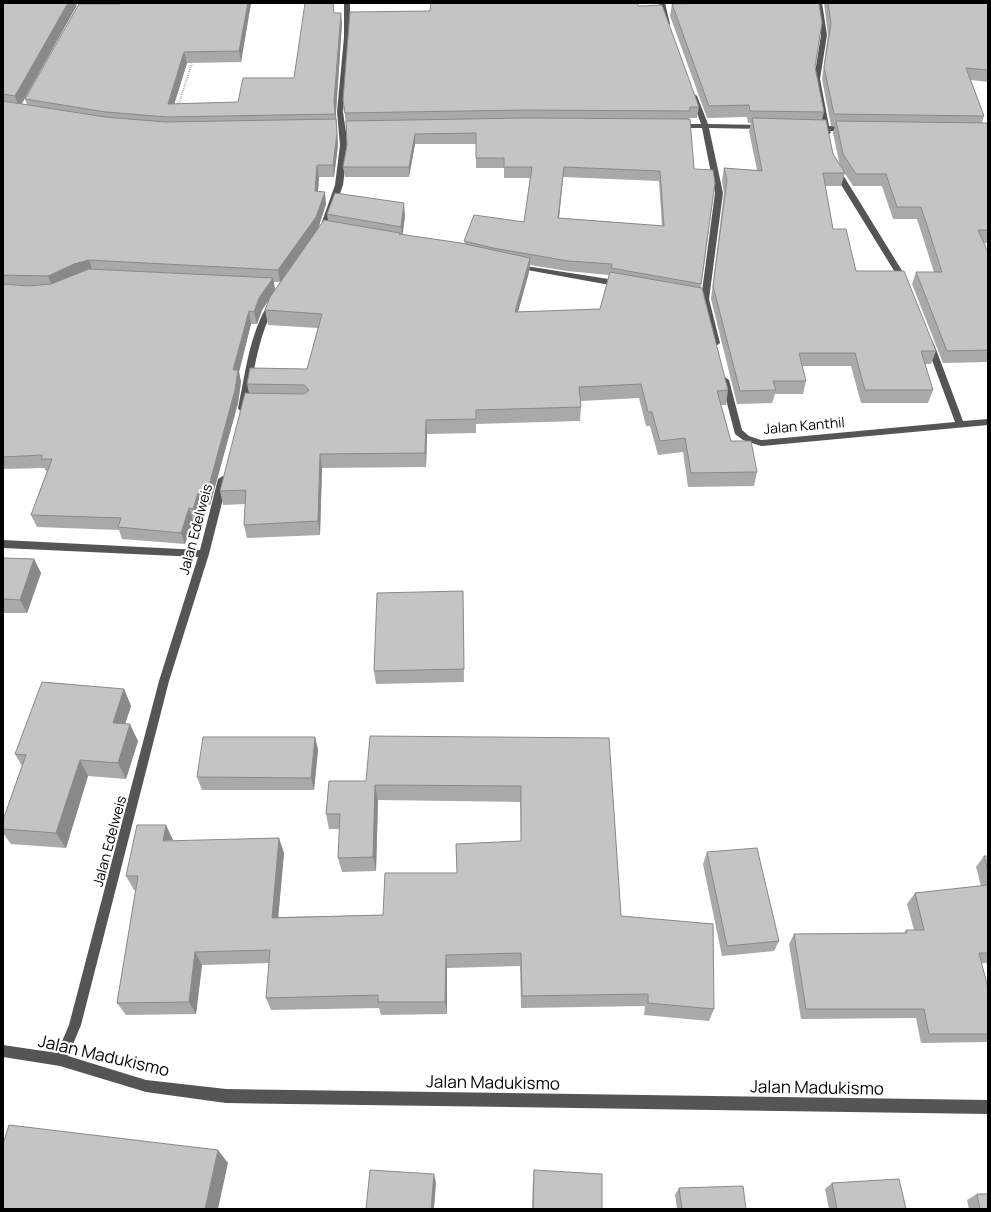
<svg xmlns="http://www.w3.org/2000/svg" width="991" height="1212" viewBox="0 0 991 1212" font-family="Manrope,sans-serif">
<rect width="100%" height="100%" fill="#fff"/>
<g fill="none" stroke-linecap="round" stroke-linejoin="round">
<!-- path -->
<path stroke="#777" stroke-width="2" stroke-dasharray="0.5 1.5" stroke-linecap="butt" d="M178,106l15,-46"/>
<!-- minor -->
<path fill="#555" fill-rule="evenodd" d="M344,3h6v34l-7,75 5,33 -5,40 -17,48 -4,2 -4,-2 17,-48 5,-40 -3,-33 7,-75z
M659,3h6l5,21 -5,-1z
M816,3h6l5,32 -7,44 9,47 18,1 4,2 -4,2h-17l1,2 -4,2 -2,-1 -2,-4h-8l-4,-2 4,-2h7l-8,-47 7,-44z
M694,94l3,2 11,28 55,1 4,2 -4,2 -54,-1 14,65 -14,106 11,44 -4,3 -4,-3 -11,-44 14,-106 -13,-65h-25l-4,-2 4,-2h24l-10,-28z
M833,168l7,2 69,112 -1,2h-6l-1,-2 -69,-112z
M513,264l108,17 4,3 -4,3 -105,-19h-3z
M273,300l4,3c-20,32 -22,69 -31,105l-4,3 -3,-1 -1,-2c8,-37 11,-74 32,-107z
M930,341l4,3 29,77 25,-2v6l-227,21 -18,-6 -8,-6 -14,-54 4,-3 4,3 13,50 7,6 12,4 194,-18 -29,-78z
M223,476l5,3 -19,75 -40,127 -88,344 -13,31 78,24 80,9 762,11v14l-762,-11 -80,-11 -86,-26 -57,-9v-12l54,8 12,-28 90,-344 39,-124 -195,-9v-8l197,10 18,-71z"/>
</g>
<!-- wall -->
<path fill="#a9a9a9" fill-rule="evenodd" d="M3,3h74l-1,4 -54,97 5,1 -2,-6 96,-95 1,-1h129l-10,59 -54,1 -13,41 64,-2 56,-24 40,-65 8,10 -6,89 2,33 -4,32h-15l-1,14 8,13 -8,25 10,-8 -1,-7 78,2 -3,19 63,9 -1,-3 60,-19 6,-44h-26v-10h-28v-24h-61l-6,33h-64l-2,-10 4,-22 -1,-21 -3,-24 87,-89 208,-5 61,101 -2,11h-8v1l5,50 21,14 -14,105 27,102 -2,15h-5l10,36 26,31 -3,14 -66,1 -5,-35 -25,3 -8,-29h-4l-7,-28 -58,3v6l-1,14 -104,3v9l-49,1 -1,33 -104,1 -2,67 -73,3 -3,-13 1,-21 -22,1 -3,-14 29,-98 -2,-9 60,-15 11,-41 -50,-3 -3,-15 4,-10 -7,10 -5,14h-6l-12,48 2,10 -3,21 -28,102h-9l-5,15h-3l-8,24 -63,-5 -3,-9 -82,-3 -6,-12 16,-44h-1l-2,-3 -41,1zM563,177l96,4 3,45 -103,-8zM530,265l37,6 42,4 -9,34 -82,3 11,-40zM274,282h6l-5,8z
M824,3h164v79l-17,-2 13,36 -2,7 6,3v117h-4l4,9v110l-45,1 -31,-79 4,-12h18l-17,-53h-24l-11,-33h-29l-13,-20 -7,-33 2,-7h-4l-9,-47 6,-44z
M672,4l143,63 9,45 -2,7 11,35 12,19 -4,13h-16l8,43 23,42 80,80 -5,13h-6l8,26 -5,13h-67l-10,-37h-49l4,15 -3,13h-28l-3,9 -35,1 -26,-105 13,-106 -2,-12 2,-13 33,2 -8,-39 2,-8h-3l-1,-6 -40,1 -37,-102z
M3,558l31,1 7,14 -14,40h-24z
M463,605l1,77 -88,2 -2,-13z
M124,689l7,17 -6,18 13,17 -12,38 -38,-3 -22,72 -55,-4 -8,-11v-13l19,-54 -7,-12z
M315,737l3,13 -4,40h-112l-5,-13z
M609,738l12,178 93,93 -5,12 -65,-6 1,-9 -124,2 -1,-42 -73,2v46l-66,1 -2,-7 -108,2 -5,-12 3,-35 -67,2 -6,49 -70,1 -9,-12 19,-113h-2l-8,-14 47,-35 111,12 -6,64 105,-2 74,-42 64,-32 -1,-39 -142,-2 -2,71 -34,1 -4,-14 2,-29h-11l-3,-15 40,-33z
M707,852l72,89 -5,10 -52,5 -19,-92z
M984,856h4v107h-7l7,25v54l-67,1 -5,-25 -115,1 -12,-75 5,-10 110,-1 2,-3h8l-7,-26 8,-11 66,-7 -5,-19z
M534,1170l68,39h-70l1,-30z
M832,1183l74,26h-77l-4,-20z
M679,1188l67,21h-69l-2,-14z
M977,1194l11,15h-19l-2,-9z"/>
<!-- shaded-wall -->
<path fill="#898989" d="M68,3h9l-1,4 -57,101 -4,-12z
M248,3h3l-10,59 -2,-11z
M341,13l1,10 -6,89v13l-2,-24z
M184,52l3,11 -16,52 -3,-11z
M336,119l2,26 -4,32 -1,-12z
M415,134v10l-6,33v-10z
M317,165l2,12 -2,26 -2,-12z
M564,167l-1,10 -5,51v-10z
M325,192l1,12 -8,25 -38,53 -2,-12z
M404,203l1,13 -3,24 -1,-13z
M530,258l-1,14 -15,54 1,-14z
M89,260l4,12 -40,16 -5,-12 26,-12z
M273,278l2,12 -13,20 -5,14 -3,-12 5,-14z
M249,311l2,13 -12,48 2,10 -3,21 -28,102 -3,-12 26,-123z
M426,420l1,14 -1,33 -1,-14z
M320,454l2,14 -2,67 -2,-14z
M198,493l3,12 -5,15 -3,-11z
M189,508l4,12 -8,24 -4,-11z
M34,559l7,14 -14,40 -7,-13z
M124,689l7,17 -11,34 -7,-17z
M130,724l8,17 -12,38 -8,-16z
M315,737l3,13 -4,40 -3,-12z
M80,760l8,16 -22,72 -10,-15z
M375,785l3,15 -2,71 -3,-14z
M166,825l7,15 -10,1z
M279,838l5,15 -7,78 -5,-13z
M195,952l7,13 -6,49 -7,-12z
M446,955l1,13v46l-2,-12z
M218,1150l10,13 -10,46h-13z
M434,1174l2,9 -2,26h-3z"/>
<!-- building -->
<path fill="#c4c4c4" stroke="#898989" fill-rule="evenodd" d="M3,3h65l-53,93 -12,-2z
M122,3h126l-9,48 -55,1 -16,52 70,-2 5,-24h51l11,-75h28l1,10h7l-7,88 1,13 -168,3 -61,-5 -81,-13 54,-95h42z
M431,3h207v3l24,-1 37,102h-9v4l-165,-1 -180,3 -2,-13 7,-88 80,-1z
M715,3h104l3,20 -7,44 9,45 -74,-1 -1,-6 -40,1 -37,-102z
M828,3h160v67l-22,-2 18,48 -150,-2 -10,-47 7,-44z
M3,101l102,16 61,5 170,-3 1,14 -4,32h-16l-2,26 10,1 -9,25 -38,53 -189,-10 -15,4 -26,12 -45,-1z
M525,118l165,1 4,50 19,1 2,13 -14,101 -90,-16 1,-4 -44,-3 -75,-13 -29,-7 10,-26 50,7 8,-55h-28v-9h-28v-25l-61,1 -6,33h-66l4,-22 -1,-24zM564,167l96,4 4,55 -106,-8z
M752,118l74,2 7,34 12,19h-22l10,56h13l10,42h48l32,80h-15l12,39h-68l-10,-37h-56l7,28h-33l3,9 -36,1 -27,-105 14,-106 -3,-12 38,3z
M836,121l151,2 1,3v104h-10l10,22v98l-41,1 -31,-79h26l-21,-65h-24l-11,-33h-30l-13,-20z
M335,193l69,10 -3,24 -74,-13z
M324,220l76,13 -1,1 62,9 69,15 -15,54 85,-3 10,-37 92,16 26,102 -11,1 14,50h20l6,31 -66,1 -6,-35 -25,3 -8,-29h-4l-7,-28 -62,3 2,20 -105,3v9l-50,1 -1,33 -105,1 -2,67 -74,4 2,-35 -26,1 25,-98 59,1 5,-4 -5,-5 -57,-1 3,-16 57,1 15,-55 -57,-4 5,-13z
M89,269l184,9 -14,20 -5,14 -5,-1 -16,59h5l-3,20 -28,103h-9l-5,16 -4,-1 -8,25 -63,-6 3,-9 -90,-3 21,-56h-11l1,-4 -39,2v-173l25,2 23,-2z
M3,558l31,1 -14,41 -17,-1z
M463,591l1,78 -90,2 3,-78z
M42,682l82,7 -11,34 17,1 -12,39 -38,-3 -24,73 -53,-4v-9l23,-65 -11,-1z
M370,736l239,2 12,178 92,8 1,85 -66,-6v-9l-126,2 -1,-43 -75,2 -1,47h-67v-7l-112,3 4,-48 -75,2 -6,50 -72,1 21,-127h-12l11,-51h29l-3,16 116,-3 -7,80 111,-3 2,-42h72l-1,-29 65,-3v-55l-146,-1 -2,72 -35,1 2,-44h-14l3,-33h37z
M203,737h112l-4,41 -114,-1z
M757,848l22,93 -52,5 -20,-94z
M984,856h4v14z
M988,885v68h-9l9,35v46h-59l-5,-25h-118l-12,-75 113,-1 -1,-3h18l-9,-37z
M9,1125l209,25 -13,59h-202v-65z
M370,1170l64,4 -3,35h-65z
M534,1170l68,4v35h-69z
M899,1179l7,30h-69l-5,-26z
M743,1186l3,23h-64l-3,-21z
M977,1194h11v15h-8z"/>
<g text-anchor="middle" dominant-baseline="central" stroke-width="4" stroke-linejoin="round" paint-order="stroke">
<!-- street labels -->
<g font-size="14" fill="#000" stroke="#fff">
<text transform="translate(804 425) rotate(-5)">Jalan Kanthil</text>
<text transform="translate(195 529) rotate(-75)">Jalan Edelweis</text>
<text transform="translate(109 841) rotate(-75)">Jalan Edelweis</text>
</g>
<!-- near-street labels -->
<g font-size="17" fill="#000" stroke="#fff">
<text transform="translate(104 1055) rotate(13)">Jalan Madukismo</text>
<text transform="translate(493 1082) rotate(1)">Jalan Madukismo</text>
<text transform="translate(817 1087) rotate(1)">Jalan Madukismo</text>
</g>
</g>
<!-- border -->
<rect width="991" height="1212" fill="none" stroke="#000000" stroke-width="8"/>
</svg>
